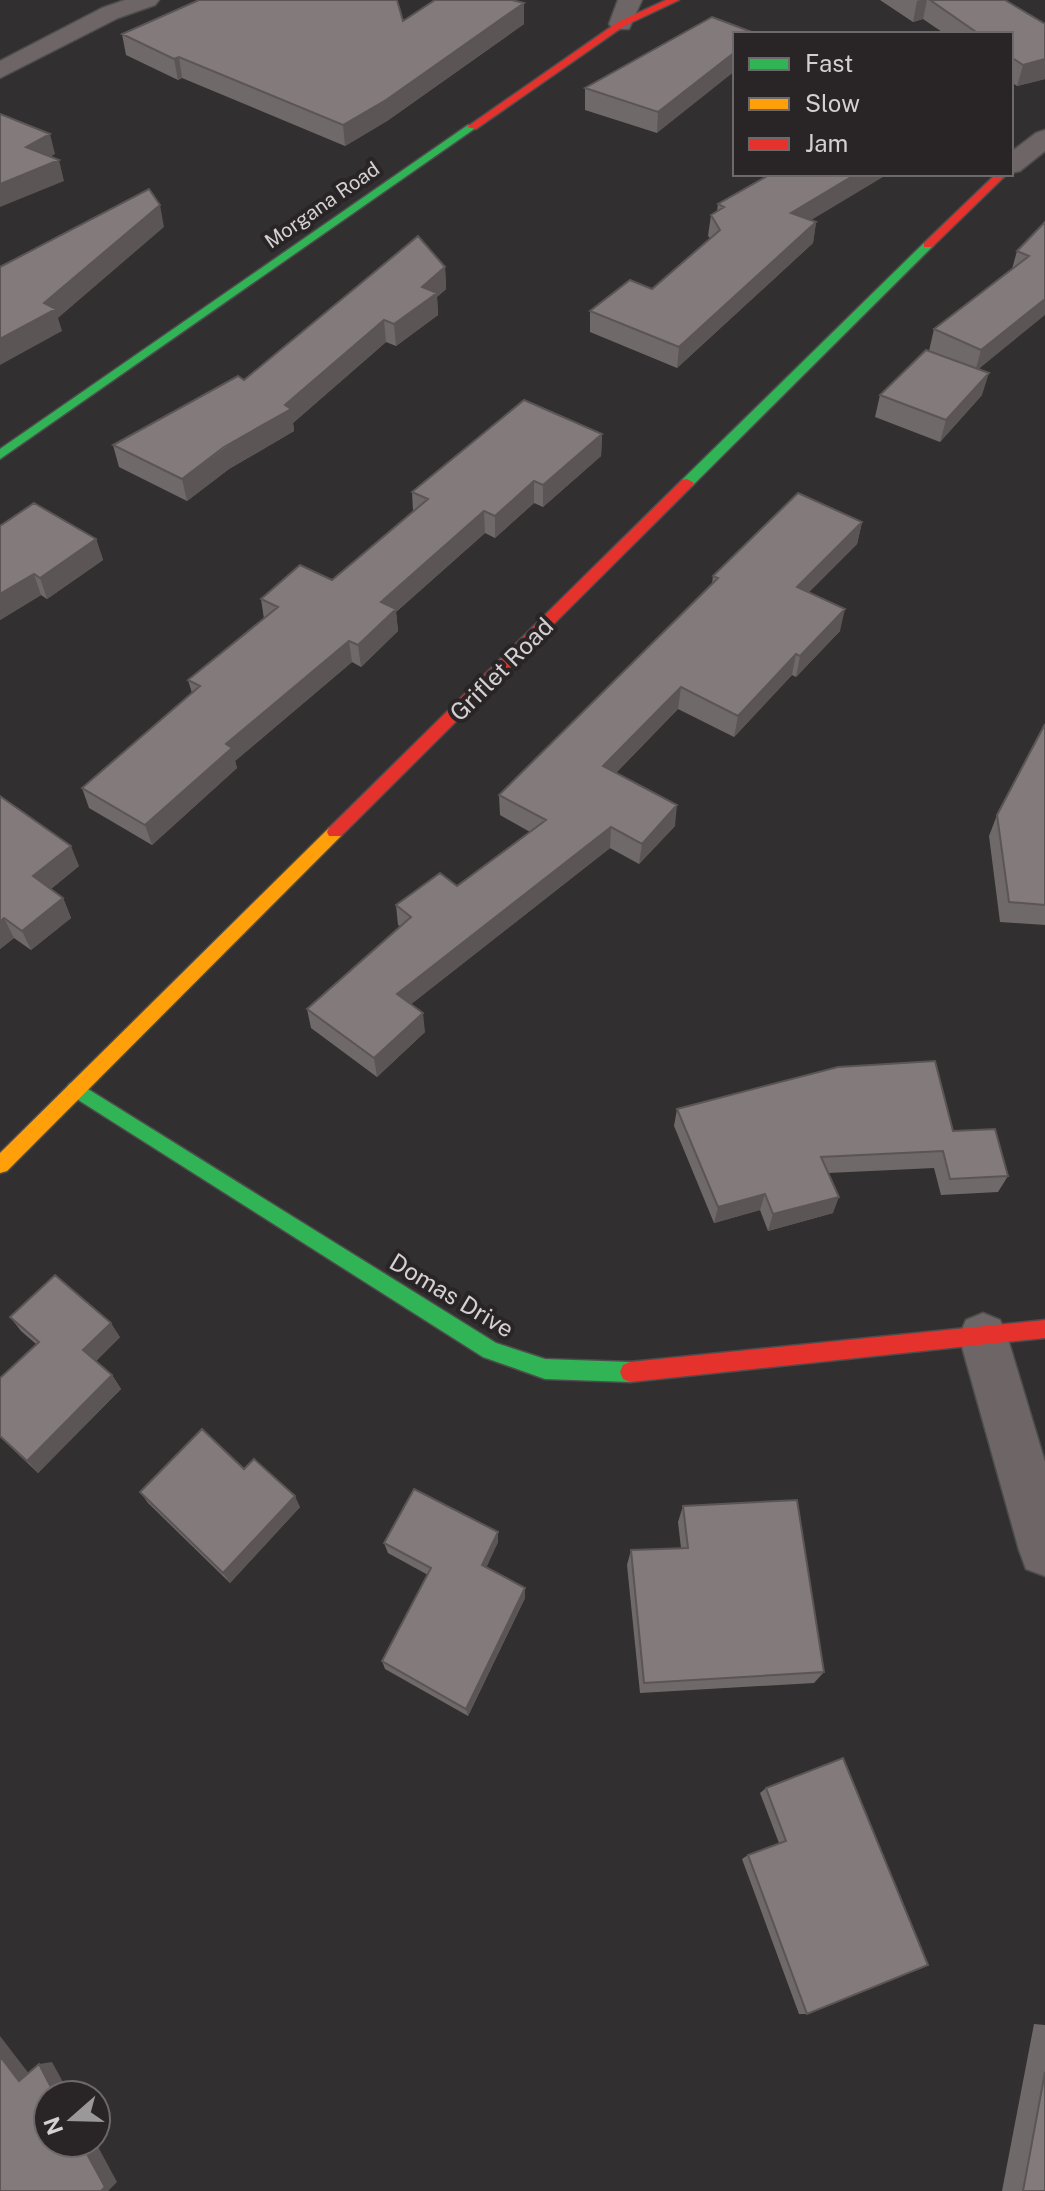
<svg xmlns="http://www.w3.org/2000/svg" width="1045" height="2191" viewBox="0 0 1045 2191" font-family="'Public Sans',sans-serif">
<rect width="100%" height="100%" fill="#322f30"/>
<g fill="none" stroke-linecap="round" stroke-linejoin="round">
<!-- street casing -->
<g stroke="#4e4d4d" stroke-width="3">
<path id="street" d="M125,0h34l-4,5 -37,13 -118,60v-17l102,-53z
M618,0h24l-13,29h-16l-4,-5z
M1045,130v21l-25,20 -9,2v-21l25,-19z
M983,1313l17,7 7,16 38,126v114l-19,-7 -7,-19 -60,-214 7,-16z"/>
</g>
<!-- fast casing -->
<g stroke="#4e4d4d" stroke-width="3">
<path id="fast" d="M468,125l9,2 -477,332v-10z
M924,243l10,2 -242,241h-10v-6z
M75,1081l421,262 49,16 85,3 7,3 3,7 -3,7 -7,3 -85,-3 -62,-22 -414,-263 -3,-5 3,-5z"/>
</g>
<!-- slow casing -->
<g stroke="#4e4d4d" stroke-width="3">
<path id="slow" d="M335,826l6,2 2,4 -2,4 -334,335 -7,2v-20l329,-325z"/>
</g>
<!-- jam casing -->
<g stroke="#4e4d4d" stroke-width="3">
<path id="jam" d="M666,0h13l-55,26 -148,103 -9,-2 151,-105z
M996,174h11l-75,73h-8v-4z
M687,479l7,4 -2,3 -351,350h-12l-2,-4 2,-4 353,-348z
M1045,1320v18l-415,44 -7,-3 -3,-7 3,-7 7,-3z"/>
</g>
<!-- street -->
<use href="#street" fill="#6e6566" fill-rule="evenodd"/>
<!-- fast -->
<use href="#fast" fill="#30b455" fill-rule="evenodd"/>
<!-- slow -->
<use href="#slow" fill="#ff9f0a" fill-rule="evenodd"/>
<!-- jam -->
<use href="#jam" fill="#e5322d" fill-rule="evenodd"/>
</g>
<!-- wall -->
<path fill="#70696a" d="M880,0h125l40,24v55l-28,7 -6,-4v-48h-66l-22,-15 -10,3z
M524,3v21l-137,97 -42,25 -163,-68 -4,2 -52,-25 -4,-21 281,-13z
M712,17l-55,116 -72,-23v-22z
M718,204l92,16 6,2 -3,21 -136,125 -87,-36v-21l62,-22 58,-51 -2,-2 3,-21 6,-4z
M1045,222l-66,148 3,25 -42,47 -65,-25 5,-22 49,-44 5,-22 78,-60 5,-18z
M445,267l1,22 -9,8 1,18 -42,31 -10,-4 -93,81 1,8 -65,38 -42,32 -68,-34 -6,-22 131,-65z
M602,434l-1,22 -58,51 -9,-4 -39,35 -10,-5 -89,79 2,19 -37,36 -9,-5 -117,99 2,7 -85,77 -63,-37 -7,-20 110,-95 -4,-13 76,-61 -3,-20 71,-19 81,-69 -1,-19z
M862,522l-5,22 -48,48 31,39 -44,46 -4,-2 -58,62 -56,-28 -62,64 59,53 -36,38 -29,-16 -199,156 14,28 -48,45 -66,-49 -4,-19 93,-83 -2,-1 -2,-20 61,-19 73,-54 -30,-17 -1,-20 213,-211 1,-8z
M0,526l96,13 7,21 -56,39 -6,-4 -41,25z
M1045,724v201l-45,-3 -11,-86 8,-21z
M0,796l79,70 -28,23 12,9 8,20 -40,32 -17,-12 -14,11z
M677,1109l276,22 55,45 -10,16 -57,3 -7,-27 -106,5 5,40 -65,18 -8,-21 -46,13 -40,-97z
M10,1317l110,20 -24,24 16,14 9,14 -83,84 -38,-36v-59l36,-34 -15,-13z
M244,1469l56,38 -70,76 -82,-80 -8,-11z
M683,1506l141,166 -10,11 -174,10 -13,-128 4,-15 50,-2 -3,-26z
M498,1532v10l-12,25 39,31 -57,118 -83,-47 -3,-8 46,-86 -40,-22 -4,-10z
M843,1758l-36,256h-8l-57,-155 6,-4 31,-12 -19,-50 6,-5z
M1034,2024l11,1v166h-43z"/>
<!-- shaded-wall -->
<path fill="#5b5556" d="M920,0h7l-4,19 -10,3 4,-21z
M524,3v21l-137,97 -42,25 -2,-21z
M735,52v19l-78,62 1,-21z
M179,57l3,21 -4,2 -4,-21z
M1045,59v20l-28,7 6,-21z
M50,134l5,20 -24,14 -5,-21z
M59,160l5,21 -64,26v-23z
M856,174h32l-100,60 3,-21z
M160,205l4,22 -106,91 4,13 -62,34v-26z
M816,222l-3,21 -136,125 2,-21z
M445,267l1,22 -9,8 1,18 -42,31 -2,-22 28,-37z
M1045,299v16l-70,57 6,-22z
M384,320l2,22 -93,81 1,8 -65,38 -42,32 -5,-22 103,-74z
M989,373l-7,22 -42,47 6,-22z
M602,434l-1,22 -58,51v-22z
M534,481v22l-39,35v-22z
M484,511l1,22 -89,79 2,19 -37,36 -3,-22 23,-43z
M862,522l-5,22 -64,64 4,-21z
M96,539l7,21 -56,39 -7,-21z
M34,574l7,21 -41,25v-26z
M845,609l-5,22 -44,46 4,-21z
M349,641l3,21 -117,99 2,7 -85,77 -7,-20 81,-81z
M796,654l-4,21 -58,62 4,-21z
M681,687l-3,22 -76,78 1,-21z
M677,805l-2,21 -36,38 3,-20z
M611,827l-1,21 -210,165 -3,-19z
M71,846l8,20 -37,30 -9,-20z
M63,898l8,20 -40,32 -9,-19z
M4,918l10,20 -14,11v-27z
M423,1013l2,19 -48,45 -3,-19z
M765,1194l-5,16 -46,13 4,-16z
M839,1197l-6,16 -65,18 5,-17z
M111,1323l9,14 -27,27 -10,-14z
M112,1375l9,14 -83,84 -11,-12z
M295,1496l5,11 -70,76 -7,-10z
M498,1532v10l-15,33 -1,-10z
M525,1588v10l-57,118 -2,-7z
M0,2036l33,43 -14,2 -19,-25z
M52,2062l18,33h-15l-16,-31z
M81,2143h15l21,39 -9,9h-7z"/>
<!-- building -->
<path fill="#827a7b" stroke="#5b5556" stroke-width="2" d="M199,0h198l6,21 32,-21h77l12,3 -138,97 -43,25 -164,-68 -5,2 -52,-25z
M930,0h75l40,24v35l-22,6 -12,-8v-23h-32z
M712,17l45,17h-22v18l-77,60 -73,-24z
M0,114l50,20 -24,13 33,13 -59,24z
M771,174h85l-65,39 25,9 -137,125 -89,-36 40,-31 22,9 68,-59 -9,-15 13,-8 -6,-3z
M149,189l11,16 -116,98 12,6 -56,30v-72z
M1045,222v77l-64,51 -47,-21 95,-73 -12,-5z
M418,236l27,31 -23,20 15,6 -43,31 -10,-4 -99,85 6,4 -67,38 -42,32 -69,-34 125,-69 6,4z
M926,350l63,23 -43,47 -66,-25z
M524,400l78,34 -59,51 -9,-4 -39,35 -11,-5 -103,91 15,7 -38,36 -9,-4 -123,103 6,4 -87,77 -63,-37 118,-102 -12,-6 90,-73 -17,-8 39,-34 32,15 96,-81 -16,-7z
M798,493l64,29 -65,65 48,22 -45,47 -4,-2 -58,62 -57,-29 -78,79 74,39 -35,39 -31,-17 -214,167 26,19 -49,45 -67,-49 104,-92 -15,-12 44,-32 17,13 89,-66 -47,-25 219,-217 -5,-2z
M34,503l62,36 -56,39 -6,-4 -34,20v-68z
M1045,724v181l-36,-3 -12,-87z
M0,796l71,50 -38,30 30,22 -41,33 -18,-13 -4,4z
M935,1061l18,70 42,-2 13,47 -58,3 -7,-28 -122,6 18,40 -66,17 -8,-20 -47,13 -41,-98 161,-42z
M55,1275l56,48 -28,27 29,25 -85,86 -27,-25v-58l39,-36 -29,-25z
M202,1429l42,40 10,-10 41,37 -72,77 -83,-81z
M414,1489l84,43 -16,33 43,23 -59,121 -84,-48 49,-93 -47,-25z
M797,1500l27,172 -180,11 -13,-133 57,-2 -5,-42z
M843,1758l85,207 -121,49 -59,-159 38,-14 -20,-53z
M0,2056l19,25 20,-17 16,31h-7v48h33l24,44 -4,4h-101z
M1045,2072v119h-22z"/>
<g text-anchor="middle" dominant-baseline="central" stroke-width="8" stroke-linejoin="round" paint-order="stroke">
<!-- far-street labels -->
<g font-size="20" fill="#d4d0d1" stroke="#292425">
<text transform="translate(322 205) rotate(-35)">Morgana Road</text>
</g>
<!-- street labels -->
<g font-size="24" fill="#d4d0d1" stroke="#292425">
<text transform="translate(501 669) rotate(-45)">Griflet Road</text>
<text transform="translate(452 1295) rotate(31)">Domas Drive</text>
</g>
</g>
<!-- legend -->
<rect x="733" y="32" width="280" height="144" fill="#292425" stroke="#6d696a" stroke-width="2"/>
<rect x="749" y="58" width="40" height="12" fill="#30b455" stroke="#6d696a" stroke-width="2"/>
<text x="805" y="72" font-size="24" fill="#d4d0d1">Fast</text>
<rect x="749" y="98" width="40" height="12" fill="#ff9f0a" stroke="#6d696a" stroke-width="2"/>
<text x="805" y="112" font-size="24" fill="#d4d0d1">Slow</text>
<rect x="749" y="138" width="40" height="12" fill="#e5322d" stroke="#6d696a" stroke-width="2"/>
<text x="805" y="152" font-size="24" fill="#d4d0d1">Jam</text>
<!-- north arrow -->
<g transform="translate(72 2119) rotate(250)"><circle r="38" fill="#292425" stroke="#6d696a" stroke-width="2"/>
<path d="M0-6L14 30L0 20L-14 30Z" fill="#9b9899"/>
<text y="-12" font-size="22" font-weight="bold" text-anchor="middle" fill="#d4d0d1">N</text>
</g>
</svg>
